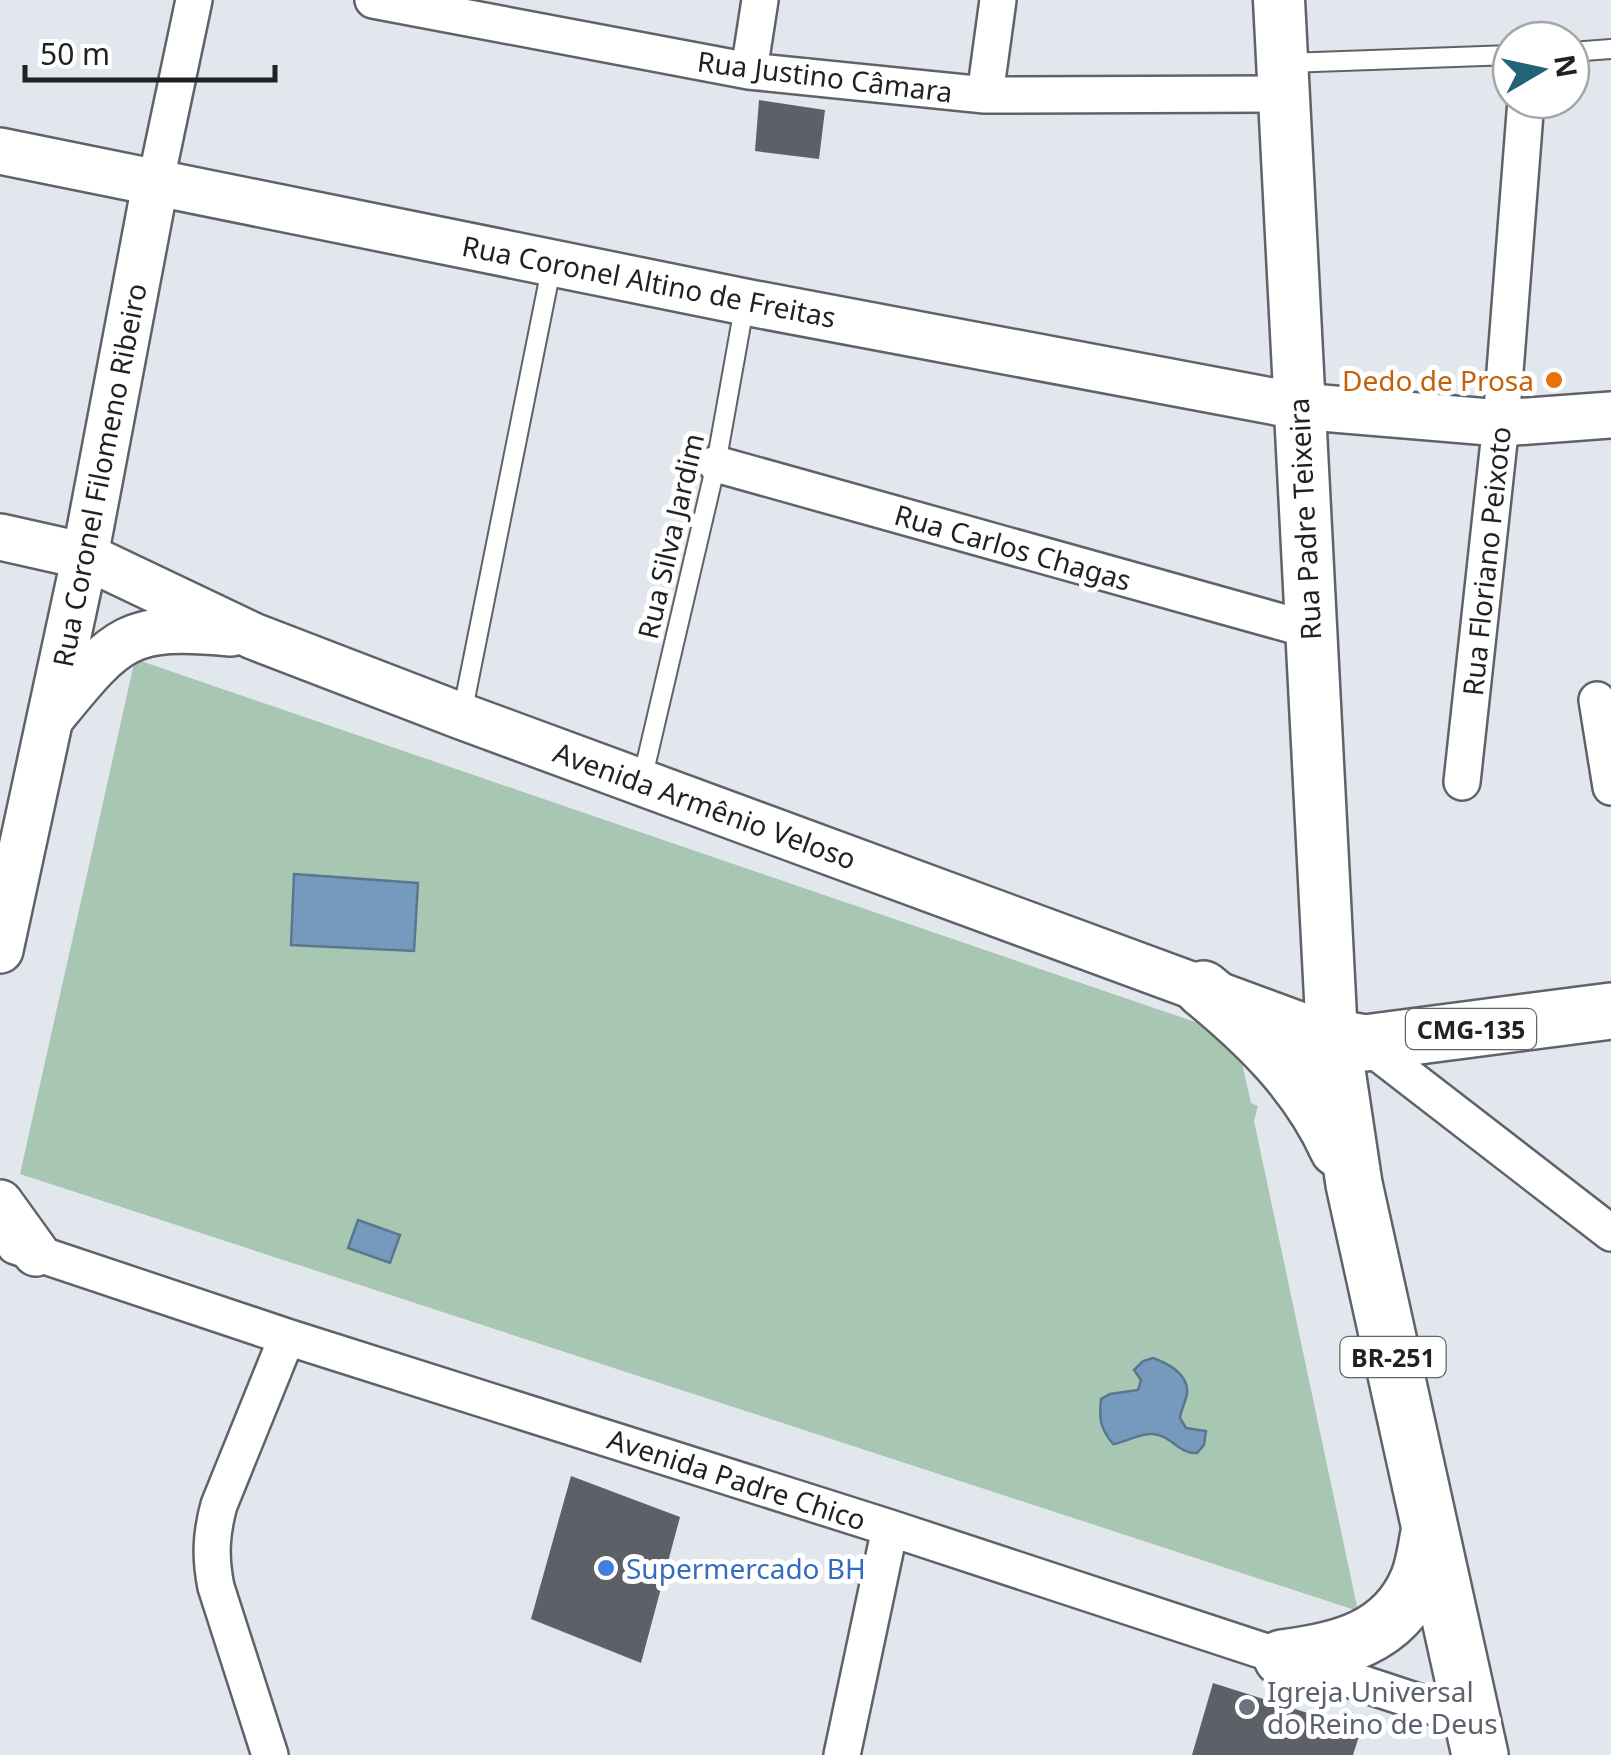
<svg xmlns="http://www.w3.org/2000/svg" width="1611" height="1755" viewBox="0 0 1611 1755" font-family="'Noto Sans',sans-serif">
<rect width="100%" height="100%" fill="#e2e7ed"/>
<!-- green -->
<path fill="#a8c7b2" d="M135,659l1101,377 15,67 7,3 -4,15 104,490 -1338,-437z"/>
<!-- water -->
<path fill="#759abd" stroke="#5b768f" stroke-width="2.5" d="M294,874l124,9 -4,68 -123,-6z
M358,1220l42,15 -10,28 -42,-15z
M1153,1358c14,5 36,16 34,35 -1,9 -6,16 -7,25l6,10 20,3 -2,14 -7,8c-19,1 -26,-18 -44,-19 -14,-1 -26,8 -40,10 -13,-16 -14,-25 -12,-45l9,-5 28,-4 3,-10 -7,-10 9,-9z"/>
<!-- building -->
<path fill="#5d6167" d="M759,100l66,10 -6,49 -64,-8z
M571,1476l109,41 -39,146 -110,-44z
M1213,1683l148,47 -8,25h-161z"/>
<g fill="none" stroke-linecap="round" stroke-linejoin="round">
<!-- service casing -->
<g stroke="#5f6369" stroke-width="22">
<path id="service" d="M1571,52l40,-3
M1287,63l224,-8
M462,714l90,-450
M642,780l74,-316 29,-162"/>
</g>
<!-- minor casing -->
<g stroke="#5f6369" stroke-width="40">
<path id="minor" d="M373,0l376,71 236,24 298,-1
M749,71l11,-71
M985,95l13,-95
M156,180l38,-180
M716,464l594,166
M1597,700l14,87
M1462,782l39,-359 25,-323
M1365,1043l246,190
M15,1246l272,91 603,191 583,192
M270,1755l-54,-168c-6,-30 -5,-53 3,-82l68,-168
M842,1755l48,-227"/>
</g>
<!-- tertiary casing -->
<g stroke="#5f6369" stroke-width="50">
<path id="tertiary" d="M0,151l745,151 553,104 203,17 110,-8
M0,537l85,19 168,80 208,80 871,321
M54,714c63,-77 74,-91 177,-81
M0,950l85,-394 71,-376
M0,1203l36,50"/>
</g>
<!-- secondary casing -->
<g stroke="#5f6369" stroke-width="55">
<path id="secondary" d="M1279,0l53,1037"/>
</g>
<!-- primary casing -->
<g stroke="#5f6369" stroke-width="60">
<path id="primary" d="M1203,989c55,45 105,94 135,160
M1282,1658c57,-7 112,-20 136,-78 6,-14 8,-32 11,-47
M1480,1755l-126,-571 -22,-147 33,6 246,-32"/>
</g>
<!-- service -->
<use href="#service" stroke="#fff" stroke-width="18"/>
<!-- minor -->
<use href="#minor" stroke="#fff" stroke-width="35"/>
<!-- tertiary -->
<use href="#tertiary" stroke="#fff" stroke-width="45"/>
<!-- secondary -->
<use href="#secondary" stroke="#fff" stroke-width="50"/>
<!-- primary -->
<use href="#primary" stroke="#fff" stroke-width="55"/>
</g>
<!-- markers -->
<circle fill="#e8710a" stroke="#fff" stroke-width="4" cx="1554" cy="380" r="10"/>
<circle fill="#3f7fe0" stroke="#fff" stroke-width="4" cx="606" cy="1568" r="10"/>
<circle fill="#6b7280" stroke="#fff" stroke-width="4" cx="1247" cy="1707" r="10"/>
<g text-anchor="middle" dominant-baseline="central" stroke-width="10" stroke-linejoin="round" paint-order="stroke">
<!-- shield labels -->
<g fill="#fff" stroke="#626465" stroke-width="2.5">
<rect x="1406" y="1009" width="130" height="40" rx="8"/>
<rect x="1340.5" y="1337" width="105" height="40" rx="8"/>
</g>
<g font-size="25" font-weight="bold" fill="#1f2123">
<text x="1471" y="1029">CMG-135</text>
<text x="1393" y="1357">BR-251</text>
</g>
<!-- street labels -->
<g font-size="28" fill="#1f2123" stroke="#fff">
<text transform="translate(825 76) rotate(7)">Rua Justino Câmara</text>
<text transform="translate(649 281) rotate(11)">Rua Coronel Altino de Freitas</text>
<text transform="translate(99 475) rotate(-79)">Rua Coronel Filomeno Ribeiro</text>
<text transform="translate(1304 519) rotate(-93)">Rua Padre Teixeira</text>
<text transform="translate(670 536) rotate(-77)">Rua Silva Jardim</text>
<text transform="translate(1013 547) rotate(16)">Rua Carlos Chagas</text>
<text transform="translate(1486 561) rotate(-84)">Rua Floriano Peixoto</text>
<text transform="translate(705 805) rotate(20)">Avenida Armênio Veloso</text>
<text transform="translate(737 1479) rotate(18)">Avenida Padre Chico</text>
</g>
<!-- food labels -->
<g font-size="28" fill="#c56008" stroke="#fff" text-anchor="end">
<text x="1534" y="380">Dedo de Prosa</text>
</g>
<!-- shop labels -->
<g font-size="28" fill="#366cbe" stroke="#fff" text-anchor="start">
<text x="626" y="1568">Supermercado BH</text>
</g>
<!-- worship labels -->
<g font-size="28" fill="#5b616d" stroke="#fff" text-anchor="start">
<text x="1267" y="1691">Igreja Universal<tspan x="1267" dy="32">do Reino de Deus</tspan></text>
</g>
</g>
<!-- north arrow -->
<g transform="translate(1541 70) rotate(81)"><circle r="48" fill="#ffffff" stroke="#a5a6a7" stroke-width="2.5"/>
<path d="M0-8L18 38L0 25L-18 38Z" fill="#216477"/>
<text y="-15" font-size="28" font-weight="bold" text-anchor="middle" fill="#1f2123">N</text>
</g>
<!-- scale -->
<path d="M25 65v15h250v-15" fill="none" stroke="#1f2123" stroke-width="5"/>
<text x="40" y="65" font-size="30" fill="#1f2123" stroke="#ffffff" stroke-width="8" paint-order="stroke">50 m</text>
</svg>
